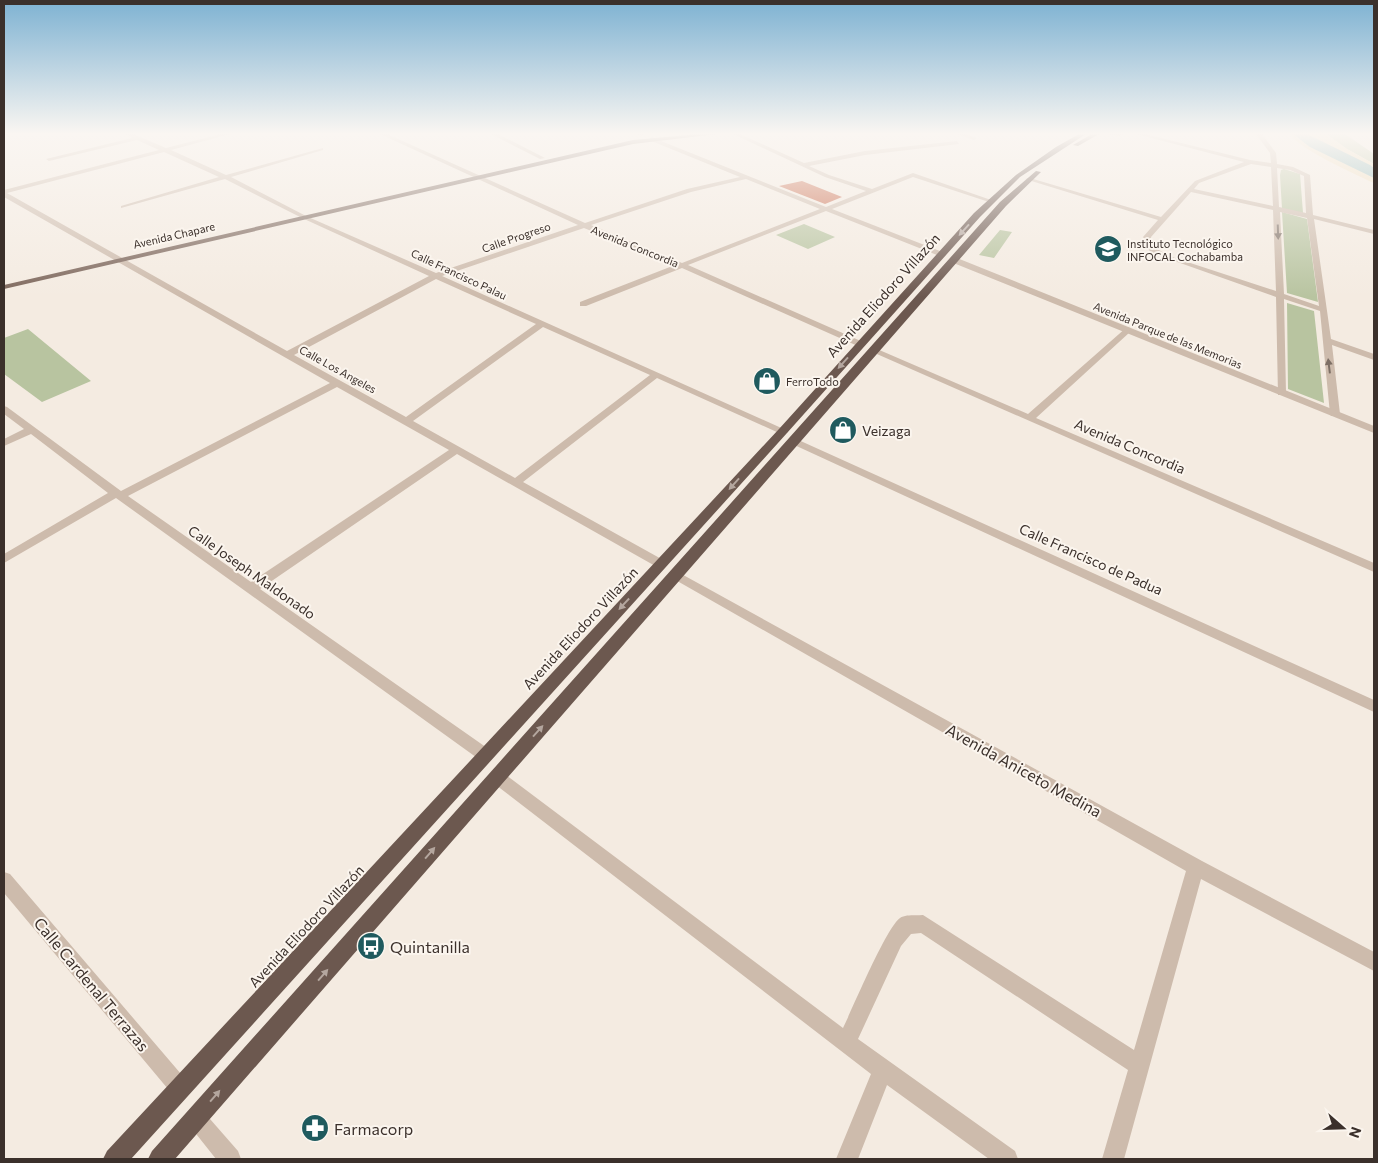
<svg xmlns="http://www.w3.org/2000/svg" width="1378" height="1163" viewBox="0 0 1378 1163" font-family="Commissioner,sans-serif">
<rect width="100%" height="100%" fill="#f4ebe1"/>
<!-- green -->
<path fill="#b8c4a0" d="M1326,134h19l29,20v10l-27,-15z
M1284,169l16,5 3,39 -21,-4 -2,-34 1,-5z
M1282,212l25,7 11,83 -31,-9z
M804,224l31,13 -27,12 -32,-14z
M1000,230l12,2 -18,26 -15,-3z
M1287,303l27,8 10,92 -36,-14z
M28,329l63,52 -49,21 -38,-28v-36z"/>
<!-- sand -->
<path fill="#efdcb8" d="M1289,134h37l21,15 27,15v19c-20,-9 -72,-33 -85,-49z"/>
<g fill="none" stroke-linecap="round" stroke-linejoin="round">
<!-- river -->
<path fill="#7fb0b2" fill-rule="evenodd" d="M1293,134h14l63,31 4,3v10l-64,-31z"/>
</g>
<!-- building -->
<path fill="#c8694b" d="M802,181l40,16 -17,7 -46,-18z"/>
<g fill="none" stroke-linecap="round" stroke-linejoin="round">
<!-- minor -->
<path fill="#cdbbac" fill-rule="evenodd" d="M4,134h4l-4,2z
M126,134h7l33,14 55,-14h9l-59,16 55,25 97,-27v2l-92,27 75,39 130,57 142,-48 -198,-91h7l198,89 102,-34 53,-12 -91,-37 2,-3 175,70 40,-16 -41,-14 -92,-43h7l64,29 61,-12 92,-10 2,3 -94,11 -56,11 20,9 43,14 41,-16 81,28 -5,1 -76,-25 -81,32 113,44 1,2 -4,2 -116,-46 -138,54 175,77v4l-3,1 -178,-79 -96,38h-6v-4l95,-37 -91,-37 -142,48 346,155 -1,2h-8l-122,-55 -134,104 142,79 2,3 -2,3h-8l-200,-113 -197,135 230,161 3,5 -3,5 -5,2 -5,-2 -364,-262 -112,65v-9l104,-61 -77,-59 -27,12v-7l20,-10 -20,-15v-8l3,1 114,84 209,-108 -326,-186v-7l155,-40 -22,-10 -88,21 -3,-2 86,-21zM164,152l55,25 -98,29v2l104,-29 77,39 127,58 -142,75 -280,-158zM746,179l74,30 -138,54 -91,-38 100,-33zM436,279l100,45 -130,93 -112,-62zM543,327l107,48 -135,103 -102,-57zM337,387l112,63 -198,132 -123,-86z
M491,134h7l47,24 -5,1z
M957,134h8l12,4 -3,2z
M1107,134h16l-3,2z
M1136,134h9l105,26 21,3 -1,-10 -14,-19h6l14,19 1,11 16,3 17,8 3,40 61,15v4l-60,-15 17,120 43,15v6l-42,-15 8,69 -1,2h-8l-1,-2 -10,-103 -36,-12 2,94 -2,2h-6l-2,-98 -124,-44 -7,-7 -2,-9 15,-17 -133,-41 5,-1 131,39 34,-36 49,-19zM1251,164l20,3 2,39 -79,-17 5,-6zM1277,168l13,2 14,6 2,37 -27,-6zM1191,192l82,18 3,81 -107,-35 -15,-9 -3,-10zM1280,212l27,6 12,88 -35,-12z
M1127,327l3,1v4l-94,86 338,145v9l-504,-221 4,-3 3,1 151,65z
M794,438l580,262v12l-584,-269 -1,-2 1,-2z
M676,571l526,290 172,91v19l-173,-92 -77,280h-22l26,-89 -207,-137 -10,1 -10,12 -43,93 157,112 3,8h-29l-102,-74 -29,74h-22l35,-85 -379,-292 -3,-5 3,-5 5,-2 5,2 341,256c10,-20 43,-100 57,-110 6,-4 16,-2 23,-3l211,135 52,-179 -514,-293 -2,-3 2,-3z
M4,872l6,2 177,207 3,7 -3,7 -7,3 -7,-3 -169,-202z
M196,1108l7,3 35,40 3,8h-25l-27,-34 -3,-7 3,-7z"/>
<!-- tertiary -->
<path fill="#cdbbac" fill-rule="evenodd" d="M637,134h7l-3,2z
M951,258h6l417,168v7l-423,-171z"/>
<!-- primary -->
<path fill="#7d675c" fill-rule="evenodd" d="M699,134h18l-84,10 -629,145v-4l629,-145z"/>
<!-- trunk -->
<path fill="#6c584f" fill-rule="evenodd" d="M1079,134h7l-66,43 -40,40 -193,216 -656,726h-28l4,-8 672,-722 195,-216 42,-38 40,-28z
M1092,134h7l-21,12 -5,-1z
M1036,171l5,1 -35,34 -831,953h-27l4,-8 848,-949z"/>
</g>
<!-- one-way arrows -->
<defs><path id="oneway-solid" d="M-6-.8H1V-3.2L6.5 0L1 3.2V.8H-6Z" transform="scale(1.25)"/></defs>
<g fill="#b4a69e">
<use href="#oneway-solid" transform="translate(964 230) rotate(132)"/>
<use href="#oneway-solid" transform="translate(843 363) rotate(132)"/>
<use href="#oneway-solid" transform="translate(734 484) rotate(132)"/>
<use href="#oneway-solid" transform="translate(624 604) rotate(133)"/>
<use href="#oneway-solid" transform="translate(538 731) rotate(-48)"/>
<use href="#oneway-solid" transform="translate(430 853) rotate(-49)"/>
<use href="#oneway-solid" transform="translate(323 975) rotate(-49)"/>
<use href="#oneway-solid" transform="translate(215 1096) rotate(-49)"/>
</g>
<g fill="#7d6f65">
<use href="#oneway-solid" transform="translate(1278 232) rotate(88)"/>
<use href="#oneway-solid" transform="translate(1329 366) rotate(-97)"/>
</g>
<!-- sky -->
<linearGradient id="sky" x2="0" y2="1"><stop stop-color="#7eb2d2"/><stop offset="0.45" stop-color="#faf6f2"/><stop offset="1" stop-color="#faf6f2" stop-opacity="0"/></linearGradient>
<rect width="1378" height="297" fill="url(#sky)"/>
<!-- icons -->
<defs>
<g id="university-disc" transform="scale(1.4375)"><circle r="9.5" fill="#1f5a5e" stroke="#fbf5ee"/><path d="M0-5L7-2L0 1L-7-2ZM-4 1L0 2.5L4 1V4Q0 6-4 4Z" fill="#fff"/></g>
<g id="shop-disc" transform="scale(1.4375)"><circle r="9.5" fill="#1f5a5e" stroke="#fbf5ee"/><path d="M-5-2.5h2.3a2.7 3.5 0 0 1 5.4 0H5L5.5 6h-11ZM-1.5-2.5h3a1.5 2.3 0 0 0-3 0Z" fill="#fff"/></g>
<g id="bus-disc" transform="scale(1.4375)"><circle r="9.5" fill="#1f5a5e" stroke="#fbf5ee"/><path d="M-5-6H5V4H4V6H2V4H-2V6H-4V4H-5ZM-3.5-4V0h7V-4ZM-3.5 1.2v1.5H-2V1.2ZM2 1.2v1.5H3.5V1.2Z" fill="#fff"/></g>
<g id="pharmacy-disc" transform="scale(1.4375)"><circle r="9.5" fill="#1f5a5e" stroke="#fbf5ee"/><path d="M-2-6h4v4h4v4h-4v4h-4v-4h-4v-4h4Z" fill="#fff"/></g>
</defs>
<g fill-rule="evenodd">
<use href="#university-disc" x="1108" y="249"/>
<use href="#shop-disc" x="767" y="381"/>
<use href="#shop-disc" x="843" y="430"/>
<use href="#bus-disc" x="371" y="946"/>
<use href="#pharmacy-disc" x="315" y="1128"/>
</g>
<g text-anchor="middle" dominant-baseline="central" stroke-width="4" stroke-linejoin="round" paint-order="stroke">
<!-- far-street labels -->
<g font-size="11" fill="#3b302b" stroke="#fbf5ee">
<text transform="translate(174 235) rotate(-13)">Avenida Chapare</text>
<text transform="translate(516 237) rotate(-19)">Calle Progreso</text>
<text transform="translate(635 246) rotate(22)">Avenida Concordia</text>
<text transform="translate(459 274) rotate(25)">Calle Francisco Palau</text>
<text transform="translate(1168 335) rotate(22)">Avenida Parque de las Memorias</text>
<text transform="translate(338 369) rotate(29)">Calle Los Angeles</text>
</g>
<!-- far-poi labels -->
<g font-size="11" fill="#3b302b" stroke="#fbf5ee" text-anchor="start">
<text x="1127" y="243">Instituto Tecnológico<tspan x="1127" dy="13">INFOCAL Cochabamba</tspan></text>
<text x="786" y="381">FerroTodo</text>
</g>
<!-- street labels -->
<g font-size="14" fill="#3b302b" stroke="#fbf5ee">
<text transform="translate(883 295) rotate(-48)">Avenida Eliodoro Villazón</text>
<text transform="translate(1130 446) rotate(23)">Avenida Concordia</text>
<text transform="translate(1091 559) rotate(24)">Calle Francisco de Padua</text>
<text transform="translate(252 572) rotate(35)">Calle Joseph Maldonado</text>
<text transform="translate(580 628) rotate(-47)">Avenida Eliodoro Villazón</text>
<text transform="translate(306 926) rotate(-47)">Avenida Eliodoro Villazón</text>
</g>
<!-- poi labels -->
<g font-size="14" fill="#3b302b" stroke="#fbf5ee" text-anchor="start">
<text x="862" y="430">Veizaga</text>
</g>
<!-- near-street labels -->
<g font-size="16" fill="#3b302b" stroke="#fbf5ee">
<text transform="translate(1024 770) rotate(29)">Avenida Aniceto Medina</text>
<text transform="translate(92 984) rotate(50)">Calle Cardenal Terrazas</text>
</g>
<!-- near-poi labels -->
<g font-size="16" fill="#3b302b" stroke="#fbf5ee" text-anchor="start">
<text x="390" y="946">Quintanilla</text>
<text x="334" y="1128">Farmacorp</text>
</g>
</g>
<!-- border -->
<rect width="1378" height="1163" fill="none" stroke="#3b302b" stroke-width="10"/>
<!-- north arrow -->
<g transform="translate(1343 1128) rotate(110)" stroke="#fbf5ee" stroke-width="4" paint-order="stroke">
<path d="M0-4L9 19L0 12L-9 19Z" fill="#3b302b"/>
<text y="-8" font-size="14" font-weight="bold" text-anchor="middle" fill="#3b302b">N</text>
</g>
</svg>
